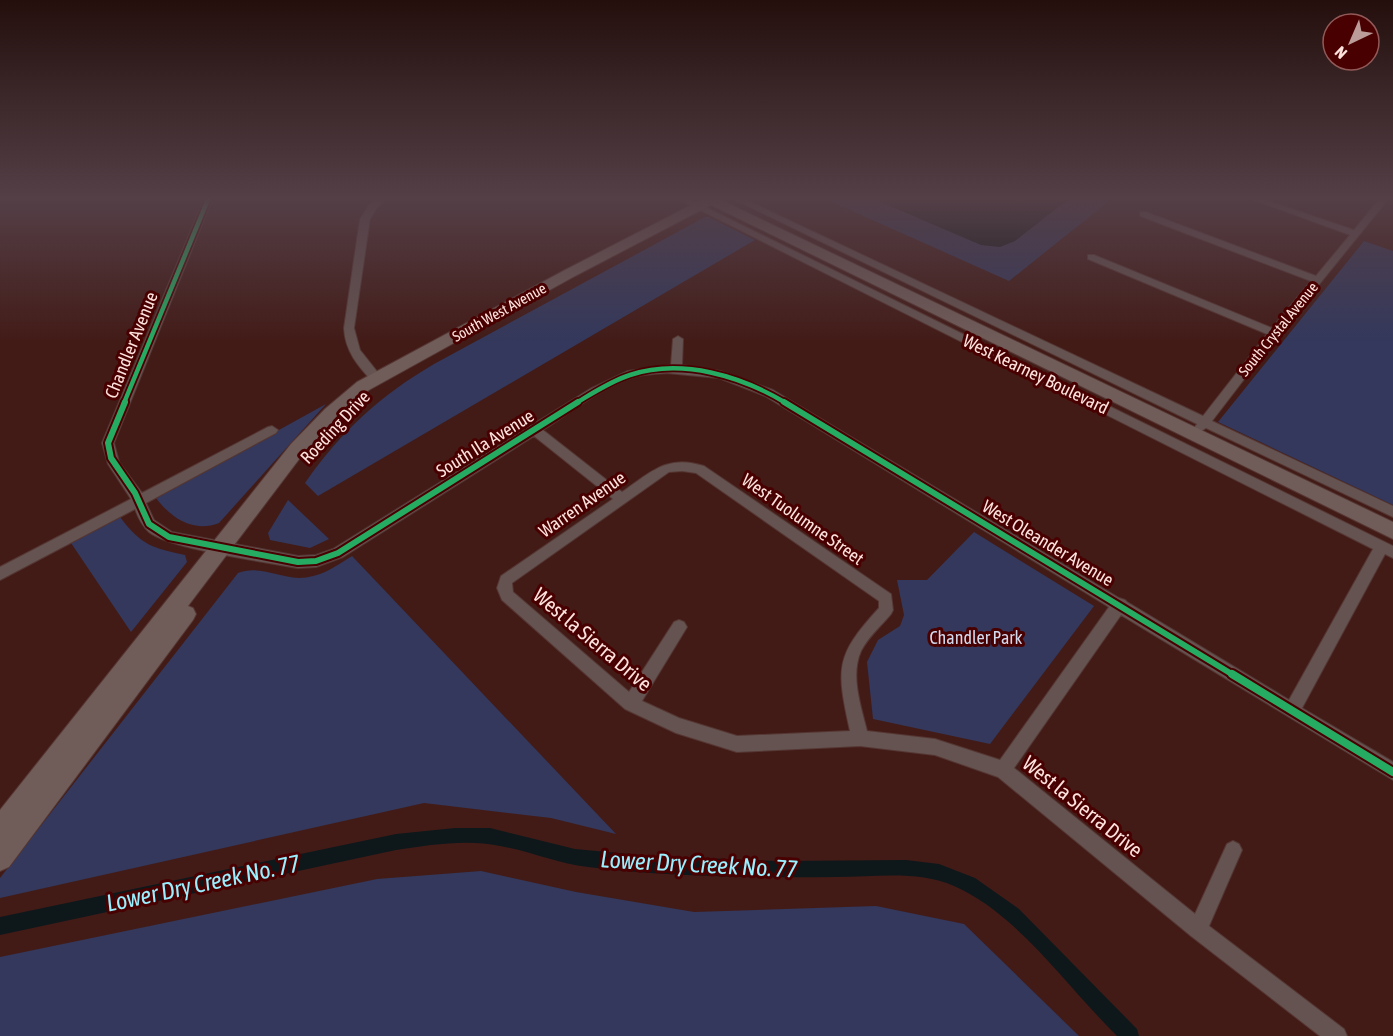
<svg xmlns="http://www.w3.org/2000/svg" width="1393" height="1036" font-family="'Asap Condensed',sans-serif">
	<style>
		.green { fill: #33385c }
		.water { fill: #0e181b }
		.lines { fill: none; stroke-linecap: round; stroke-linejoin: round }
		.canal { fill: #0e181b; fill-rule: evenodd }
		.street-casing { stroke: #553632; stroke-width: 2 }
		.secondary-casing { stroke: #553632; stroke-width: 2 }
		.street { fill: #645351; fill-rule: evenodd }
		.secondary { fill: #705c59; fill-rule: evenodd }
		.cycleway-far2-casing { stroke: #480000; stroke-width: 8 }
		.cycleway-far1-casing { stroke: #480000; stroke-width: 10 }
		.cycleway-casing { stroke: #480000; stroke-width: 12 }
		.cycleway-far2 { stroke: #26ab63; stroke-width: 4.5 }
		.cycleway-far1 { stroke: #26ab63; stroke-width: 6 }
		.cycleway { stroke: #26ab63; stroke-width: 8 }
		.labels { text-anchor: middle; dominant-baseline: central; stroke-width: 6; stroke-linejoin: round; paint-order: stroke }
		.far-street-label { font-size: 15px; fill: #fee2dd; stroke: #480000 }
		.street-label { font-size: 18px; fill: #fee2dd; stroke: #480000 }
		.park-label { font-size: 18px; fill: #d3daee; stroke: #480000 }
		.near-street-label { font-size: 21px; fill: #fee2dd; stroke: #480000 }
		.near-water-label { font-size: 24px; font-style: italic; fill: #9aefff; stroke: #480000 }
	</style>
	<rect width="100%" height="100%" fill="#421b17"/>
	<!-- green -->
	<g class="green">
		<polygon points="821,197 1114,197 1009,281"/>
		<path d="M 705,217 L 709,217 L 755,240 L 318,496 L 305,483 C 340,432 381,395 434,364 Z"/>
		<polygon points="1364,241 1393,251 1393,505 1218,422"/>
		<path d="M 326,404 L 219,523 C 193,533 171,518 156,498 Z"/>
		<polygon points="288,500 329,539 310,548 270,540 268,533"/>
		<path d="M 120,517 C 141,545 152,548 185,555 L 187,562 L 131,632 L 71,543 Z"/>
		<polygon points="974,532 1094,606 990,744 873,719 867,662 878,640 900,626 904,615 897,580 927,580"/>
		<path d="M 352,556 L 616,834 L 551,818 L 424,803 L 0,898 L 0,878 L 238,573 C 258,565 277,577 299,578 C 319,578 335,567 352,556 Z"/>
		<polygon points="481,871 576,892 694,912 876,906 964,924 1079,1036 0,1036 0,957 377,879"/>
	</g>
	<!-- water -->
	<polygon class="water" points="869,197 1071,197 1015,241 1000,247 981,245"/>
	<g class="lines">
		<!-- canal -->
		<path class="canal" d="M 455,828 L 490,828 L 575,849 L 651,856 L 777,861 L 906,860 L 939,864 L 975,878 L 1019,909 L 1137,1029 L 1139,1036 L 1117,1036 C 1069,989 1017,913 954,886 C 918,870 876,877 837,877 C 754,878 671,877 588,867 C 558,864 530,851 500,846 C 466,839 430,845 396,850 L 0,935 L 0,917 L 396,834 Z"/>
		<defs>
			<g id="street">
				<path d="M 205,197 L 213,197 L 114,443 L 119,462 L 142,493 L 268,427 L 272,426 L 278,430 L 276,433 L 146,503 L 154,520 L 172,532 L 298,556 L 316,555 L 333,549 L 590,389 L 628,371 L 671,365 L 673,339 L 678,336 L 683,339 L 682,365 L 720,371 L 773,390 L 1119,598 L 1125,600 L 1127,602 L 1289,700 L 1373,549 L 674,197 L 685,197 L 1393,546 L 1393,558 L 1385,554 L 1302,708 L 1393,762 L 1393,780 L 1121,615 L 1014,768 L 1195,914 L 1227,844 L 1233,841 L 1239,844 L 1242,850 L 1209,926 L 1344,1029 L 1347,1036 L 1320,1036 L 1191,936 L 998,777 L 935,755 L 860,746 L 737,752 L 676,733 L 625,709 L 502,600 L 497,588 L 501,576 L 613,499 L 534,436 L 343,557 L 316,567 L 298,568 C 267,562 169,549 149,532 C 142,526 138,517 135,509 L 0,580 L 0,567 L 131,499 L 108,464 L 102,443 ZM 667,373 L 719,378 L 765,396 L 1109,607 L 1000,760 L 935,739 L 867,731 C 861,706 850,676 861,651 C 868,637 881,626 891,614 L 893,610 L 891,594 L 704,466 C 667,454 651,472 622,492 L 543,430 C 570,413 603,386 634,377 C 645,374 656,374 667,373 ZM 682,471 L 696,473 L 879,601 L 879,608 C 835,656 836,668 850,731 L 737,736 L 679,718 L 642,701 L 684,632 L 687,627 L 684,622 L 679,620 L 674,622 L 629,692 L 513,592 L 512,583 L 669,472 Z"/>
				<path d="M 379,197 L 388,197 L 376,209 L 370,219 L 354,328 L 360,350 L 383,379 L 377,383 L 373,382 C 358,366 345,351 344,328 L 360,219 L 369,205 Z"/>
				<polygon points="729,197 740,197 1203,416 1267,334 1088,259 1088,255 1094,255 1272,328 1311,281 1140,216 1140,212 1146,212 1316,276 1350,235 1245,197 1257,197 1354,230 1381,197 1390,197 1278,335 1212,421 1393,506 1393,517 1206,428 1200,432 1196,431 1194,428 1197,424"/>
			</g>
			<polygon id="secondary" points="699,197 723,197 721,200 1393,522 1393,539 711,205 575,276 369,390 337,417 303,454 188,606 193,608 196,614 193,620 9,867 0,871 0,810 291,444 325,409 357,382 565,270 701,200"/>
		</defs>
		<!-- street casing -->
		<use href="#street" class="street-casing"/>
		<!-- secondary casing -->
		<use href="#secondary" class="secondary-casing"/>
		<!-- street -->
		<use href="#street" class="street"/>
		<!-- secondary -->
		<use href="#secondary" class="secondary"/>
		<defs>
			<g id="cycleway-far2">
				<polyline points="124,403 209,197"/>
				<path d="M 576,403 C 593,393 611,381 630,375 C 682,358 741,376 786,403"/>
			</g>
			<g id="cycleway-far1">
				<polyline points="125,402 108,443 111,458 135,493 149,524 169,537 298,562 316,561 338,553 578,402"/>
				<polyline points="784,402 1235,676"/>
			</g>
			<polyline id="cycleway" points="1232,674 1393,772"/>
		</defs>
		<!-- cycleway-far2 casing -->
		<use href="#cycleway-far2" class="cycleway-far2-casing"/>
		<!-- cycleway-far1 casing -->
		<use href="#cycleway-far1" class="cycleway-far1-casing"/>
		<!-- cycleway casing -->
		<use href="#cycleway" class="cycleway-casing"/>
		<!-- cycleway-far2 -->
		<use href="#cycleway-far2" class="cycleway-far2"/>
		<!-- cycleway-far1 -->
		<use href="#cycleway-far1" class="cycleway-far1"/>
		<!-- cycleway -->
		<use href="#cycleway" class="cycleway"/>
	</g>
	<!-- sky -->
	<linearGradient id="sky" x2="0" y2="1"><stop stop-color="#240f0d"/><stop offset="0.58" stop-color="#543f47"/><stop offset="1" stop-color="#543f47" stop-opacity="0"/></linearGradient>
	<rect width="1393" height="342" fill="url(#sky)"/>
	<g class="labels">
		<!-- far-street labels -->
		<g class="far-street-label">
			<text transform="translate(499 312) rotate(-29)">South West Avenue</text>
			<text transform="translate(1278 329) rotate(-51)">South Crystal Avenue</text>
		</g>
		<!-- street labels -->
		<g class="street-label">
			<text transform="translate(131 345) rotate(-68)">Chandler Avenue</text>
			<text transform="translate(1036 374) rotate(26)">West Kearney Boulevard</text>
			<text transform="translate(335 427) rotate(-47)">Roeding Drive</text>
			<text transform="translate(485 443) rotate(-32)">South Ila Avenue</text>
			<text transform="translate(582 504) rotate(-35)">Warren Avenue</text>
			<text transform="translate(803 519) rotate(35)">West Tuolumne Street</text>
			<text transform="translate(1048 543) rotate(31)">West Oleander Avenue</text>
		</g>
		<!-- park labels -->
		<g class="park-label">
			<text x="976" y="637">Chandler Park</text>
		</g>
		<!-- near-street labels -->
		<g class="near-street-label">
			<text transform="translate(593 639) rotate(40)">West la Sierra Drive</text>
			<text transform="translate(1083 806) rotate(39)">West la Sierra Drive</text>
		</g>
		<!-- near-water labels -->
		<g class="near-water-label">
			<text transform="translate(699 864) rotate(3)">Lower Dry Creek No. 77</text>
			<text transform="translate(203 883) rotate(-12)">Lower Dry Creek No. 77</text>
		</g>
	</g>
	<!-- north arrow -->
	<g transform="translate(1351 42) rotate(224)"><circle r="28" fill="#480000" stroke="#915a58" stroke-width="1.5"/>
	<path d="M0-4.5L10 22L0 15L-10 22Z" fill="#bc9c98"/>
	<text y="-9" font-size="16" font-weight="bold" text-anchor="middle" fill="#fee2dd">N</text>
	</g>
</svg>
